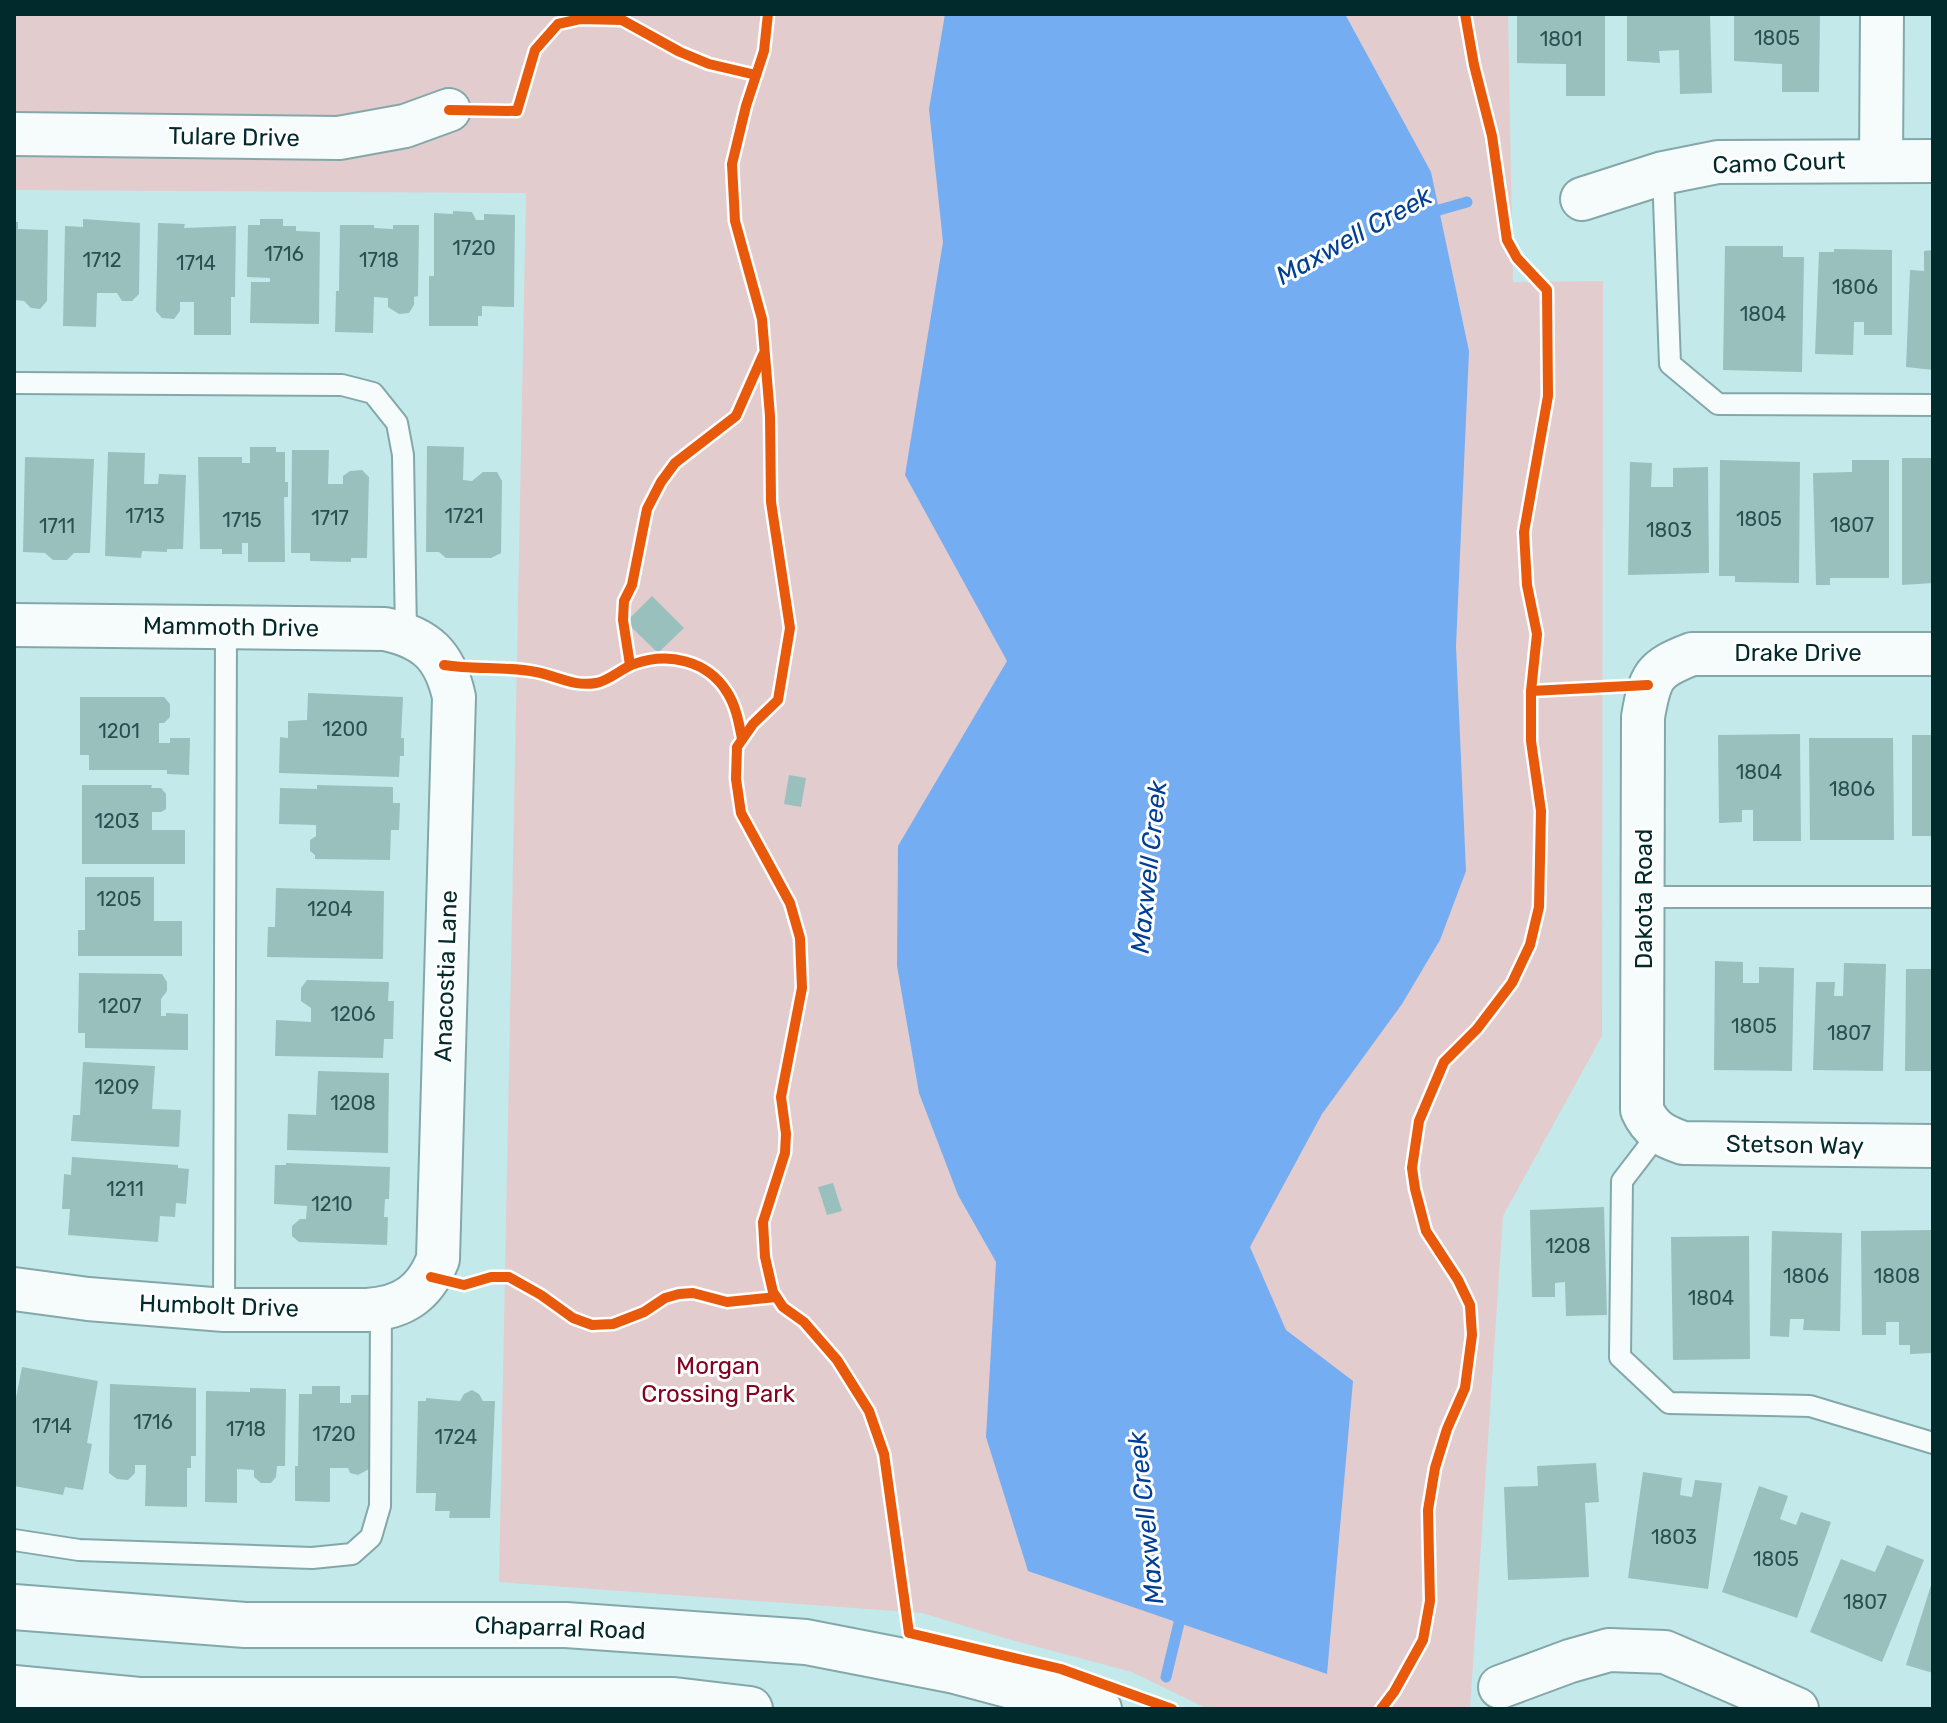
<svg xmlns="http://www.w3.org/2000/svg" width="1947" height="1723" font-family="Rubik,sans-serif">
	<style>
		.green { fill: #e3cccd }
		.water { fill: #75adf3 }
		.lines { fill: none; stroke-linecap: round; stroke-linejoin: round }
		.stream { stroke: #75adf3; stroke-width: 11 }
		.building { fill: #99c0bc }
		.lane-casing { stroke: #84a8a9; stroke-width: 24 }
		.street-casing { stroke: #84a8a9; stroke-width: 46 }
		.secondary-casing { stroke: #84a8a9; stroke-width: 48 }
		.lane { stroke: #f6fcfc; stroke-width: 20 }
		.street { stroke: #f6fcfc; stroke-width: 42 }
		.secondary { stroke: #f6fcfc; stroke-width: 44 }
		.cycleway-casing { stroke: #fff; stroke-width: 15 }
		.cycleway { stroke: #e8590c; stroke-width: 10 }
		.labels { text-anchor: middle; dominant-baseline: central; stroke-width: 6; stroke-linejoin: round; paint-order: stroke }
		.number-label { font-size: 20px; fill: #275050 }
		.street-label { font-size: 24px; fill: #012a2c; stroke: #fff }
		.park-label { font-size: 24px; fill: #840321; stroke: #fff }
		.water-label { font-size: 26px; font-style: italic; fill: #003f96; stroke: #fff }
	</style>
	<rect width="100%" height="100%" fill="#c4e9eb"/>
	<!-- green -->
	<polygon class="green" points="14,14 1508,14 1513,282 1603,281 1602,1036 1503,1216 1470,1709 1208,1709 1132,1672 1004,1638 922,1613 499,1582 526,193 14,190"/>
	<!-- water -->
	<polygon class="water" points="945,14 1345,14 1431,172 1469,351 1456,646 1466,871 1440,940 1402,1004 1322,1114 1250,1247 1286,1330 1353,1381 1327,1674 1028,1571 986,1437 996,1262 958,1195 919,1093 897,966 898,846 1007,661 905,475 943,242 929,109"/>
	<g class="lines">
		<!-- stream -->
		<g class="stream">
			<polyline points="1427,217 1439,210 1467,202"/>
			<polyline points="1166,1677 1179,1623 1178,1611"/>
		</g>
	</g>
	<!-- building -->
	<g class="building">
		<polygon points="1517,14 1605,14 1605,96 1566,96 1566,64 1517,63"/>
		<polygon points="1627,14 1710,14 1712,93 1680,94 1679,50 1659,51 1660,63 1627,61"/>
		<polygon points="1734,14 1820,14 1819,92 1782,92 1782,64 1734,61"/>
		<polygon points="453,211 472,212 476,220 484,220 484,214 515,215 514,307 482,306 482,316 478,316 478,326 429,326 429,276 434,276 434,213 453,214"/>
		<polygon points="83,219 140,223 139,294 132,301 122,301 117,293 97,293 96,327 63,326 65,226 83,227"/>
		<polygon points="260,219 283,219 283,226 296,226 296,231 320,232 319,324 250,323 251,282 270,282 270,278 247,277 248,225 260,225"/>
		<polygon points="14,222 18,222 18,229 48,230 47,301 40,309 31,308 24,301 14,300"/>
		<polygon points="158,223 185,224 184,228 236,226 235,297 231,297 231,335 194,335 194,302 180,302 180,311 174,319 162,318 156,311"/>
		<polygon points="340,225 374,225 374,228 393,229 393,225 419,225 418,296 414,297 414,305 409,313 399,314 388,307 388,298 374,297 373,333 335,332 336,291 339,291"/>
		<polygon points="1725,246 1783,246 1783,257 1804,257 1802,372 1723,370"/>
		<polygon points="1834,249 1892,250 1892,335 1864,335 1864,322 1854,322 1853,355 1815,354 1819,252 1834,252"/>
		<polygon points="1933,250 1933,370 1906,367 1910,270 1924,271 1924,251"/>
		<polygon points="427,446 464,447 463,480 472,481 483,472 497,472 502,481 501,553 491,558 446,558 439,552 426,552"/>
		<polygon points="250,447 276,447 276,452 285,452 285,482 288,482 288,497 284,497 285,562 248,562 248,543 242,543 242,554 222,554 222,549 200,549 198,457 242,457 242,463 250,463"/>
		<polygon points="292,450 329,450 328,484 343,484 343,476 350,471 362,470 369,477 367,558 351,558 351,562 310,561 310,553 291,553"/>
		<polygon points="108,452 145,453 144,484 158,484 159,474 186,475 183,549 167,549 167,552 142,551 141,558 105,556"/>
		<polygon points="25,457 94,459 90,553 74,553 67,560 53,560 45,553 23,552"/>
		<polygon points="1902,458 1933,458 1933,583 1902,585"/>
		<polygon points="1720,460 1800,462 1799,583 1735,582 1735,576 1719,576"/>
		<polygon points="1852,460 1889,460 1889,578 1830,578 1830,585 1816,585 1813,473 1852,472"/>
		<polygon points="1630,462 1652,463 1651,487 1673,487 1673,468 1708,467 1709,573 1628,575"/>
		<polygon points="652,596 684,628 658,653 626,622"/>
		<polygon points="308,693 403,697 401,738 404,738 404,756 400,756 399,777 279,773 280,737 288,738 288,721 307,720"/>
		<polygon points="80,697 164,697 170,704 170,717 164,723 159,723 159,743 170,743 170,738 190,738 189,775 167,774 167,770 89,770 89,755 80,755"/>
		<polygon points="1800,734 1801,841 1753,841 1753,810 1742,810 1742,822 1719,823 1718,735"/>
		<rect x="1912" y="735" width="21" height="101"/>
		<polygon points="1809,738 1893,738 1894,840 1810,840"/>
		<polygon points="789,775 806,778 801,807 784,804"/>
		<polygon points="82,785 152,785 151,788 161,788 166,794 166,809 161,812 152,812 152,830 185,830 185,864 82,864"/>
		<polygon points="317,785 393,787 393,803 400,803 399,830 391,830 390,860 315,859 315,855 310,851 310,840 316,836 316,825 279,824 280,788 317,789"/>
		<polygon points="85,877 154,877 154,921 182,921 182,956 78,956 78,930 85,930"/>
		<polygon points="276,888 384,891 383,959 267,957 268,927 275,927"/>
		<polygon points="1715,961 1743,962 1743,983 1759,983 1759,967 1794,968 1792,1071 1714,1070"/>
		<polygon points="1844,963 1886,964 1883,1071 1813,1070 1816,982 1835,982 1834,996 1843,996"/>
		<polygon points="1906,969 1933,969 1933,1071 1905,1071"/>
		<polygon points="79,973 162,974 167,982 167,991 161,999 161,1016 166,1016 166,1013 188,1014 188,1050 85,1048 85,1033 78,1033"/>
		<polygon points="307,980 389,982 388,1001 394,1001 393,1039 384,1039 383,1058 275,1056 276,1020 311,1022 311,1008 301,1001 301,988"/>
		<polygon points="83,1062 155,1066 152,1109 181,1110 179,1147 71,1141 73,1115 80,1115"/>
		<polygon points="318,1071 389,1073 388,1153 287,1150 288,1114 316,1115"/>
		<polygon points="72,1157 178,1165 178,1168 189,1169 186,1204 176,1203 175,1217 160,1216 158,1242 68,1235 70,1209 62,1209 64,1174 71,1175"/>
		<polygon points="286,1163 390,1167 389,1199 385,1199 384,1217 388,1217 387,1245 299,1242 292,1236 292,1226 300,1219 306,1219 307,1206 274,1204 275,1165 286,1165"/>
		<polygon points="833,1183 842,1211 827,1215 818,1187"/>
		<polygon points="1604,1207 1607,1315 1566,1316 1565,1282 1555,1283 1555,1297 1532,1297 1530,1210"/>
		<polygon points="1932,1230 1933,1353 1910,1354 1910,1345 1899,1345 1899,1322 1886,1322 1886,1335 1862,1335 1861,1231"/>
		<polygon points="1772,1231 1842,1233 1840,1331 1803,1330 1804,1319 1790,1319 1789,1337 1770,1336"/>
		<polygon points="1749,1236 1750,1359 1673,1360 1671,1237"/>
		<polygon points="22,1367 98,1381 87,1443 92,1444 83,1490 65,1487 63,1495 14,1486 14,1408"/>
		<polygon points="110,1384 196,1388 196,1456 191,1456 191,1468 187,1468 187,1507 145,1506 146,1465 135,1465 135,1473 128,1480 117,1479 109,1473"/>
		<polygon points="312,1386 340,1386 340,1403 351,1403 351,1395 371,1395 371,1468 358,1475 350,1473 348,1468 330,1468 330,1502 295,1501 295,1466 298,1466 299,1394 312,1394"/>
		<polygon points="250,1388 286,1389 285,1466 277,1466 276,1477 271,1483 261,1483 254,1477 254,1470 237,1469 237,1503 205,1502 206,1391 250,1392"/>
		<polygon points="472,1390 479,1394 483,1401 495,1401 490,1518 449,1518 450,1511 435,1511 436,1493 416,1493 418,1401 426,1401 426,1398 460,1401 464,1394"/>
		<polygon points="1596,1463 1599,1502 1585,1503 1589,1577 1508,1580 1504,1487 1538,1486 1537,1466"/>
		<polygon points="1643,1472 1682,1478 1680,1495 1692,1497 1695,1480 1722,1483 1708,1589 1628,1578"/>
		<polygon points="1759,1486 1788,1496 1780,1519 1796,1525 1801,1512 1831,1522 1797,1618 1722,1592"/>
		<polygon points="1887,1545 1924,1560 1882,1662 1810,1632 1841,1559 1875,1572"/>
		<polygon points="1932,1582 1933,1582 1933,1673 1906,1665"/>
	</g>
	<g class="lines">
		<defs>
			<g id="lane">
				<polyline points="1663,173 1670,364 1718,404 1933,405"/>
				<polyline points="14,383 342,385 373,393 397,423 403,455 406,634"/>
				<polyline points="1644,897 1933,897"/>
				<polyline points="1658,1134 1622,1181 1620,1357 1669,1403 1810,1406 1933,1443"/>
				<polyline points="224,1310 226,628"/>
				<polyline points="14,1540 79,1550 312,1558 352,1554 371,1537 380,1506 381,1309"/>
			</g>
			<g id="street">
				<polyline points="14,134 339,138 405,126 449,110"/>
				<polyline points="1881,160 1882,14"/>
				<polyline points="1582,199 1663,173 1718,162 1933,161"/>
				<path d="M 14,625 L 385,629 C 427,638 445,656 454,697 L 438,1259 C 425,1293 403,1308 367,1310 L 224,1310 L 88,1299 L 14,1289"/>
				<path d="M 1933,654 L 1692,654 C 1653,669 1650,676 1643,717 L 1642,1110 C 1651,1130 1663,1136 1683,1143 L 1933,1146"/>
				<polyline points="1500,1687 1570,1661 1609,1650 1665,1652 1797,1709"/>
			</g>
			<g id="secondary">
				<polyline points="14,1607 245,1625 566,1625 806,1642 955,1671 1099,1709"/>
				<polyline points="14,1688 139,1700 674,1700 750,1709"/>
			</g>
		</defs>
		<!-- lane casing -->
		<use href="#lane" class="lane-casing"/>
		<!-- street casing -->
		<use href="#street" class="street-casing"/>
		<!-- secondary casing -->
		<use href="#secondary" class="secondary-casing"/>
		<!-- lane -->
		<use href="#lane" class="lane"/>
		<!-- street -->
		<use href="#street" class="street"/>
		<!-- secondary -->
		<use href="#secondary" class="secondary"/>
		<defs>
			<g id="cycleway">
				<polyline points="768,14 764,51 746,106 732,164 735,221 762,319 770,416 771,502 790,628 778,700 753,724 737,747 736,779 741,813 790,903 800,938 802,988 781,1097 786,1134 785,1153 763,1222 765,1257 773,1292 783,1307 804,1322 837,1360 869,1411 884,1454 909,1633 1061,1669 1172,1709"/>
				<polyline points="449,110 517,111 535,50 558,24 580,19 622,20 680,52 709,64 756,75"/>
				<path d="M 444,665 C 474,670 506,666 536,672 C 557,676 574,687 596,683 C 609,681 622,668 634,664 C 668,652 707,660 727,692 C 736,706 739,723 742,739"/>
				<polyline points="630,665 623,620 624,601 632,585 647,509 661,482 675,463 736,416 763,355"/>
				<polyline points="1531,691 1648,685"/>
				<polyline points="431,1277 464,1285 491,1277 509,1277 541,1295 573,1318 592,1325 613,1324 644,1312 665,1298 679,1294 693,1293 727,1302 776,1297"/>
				<polyline points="1381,1709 1394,1692 1423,1640 1430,1601 1428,1510 1435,1468 1447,1429 1465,1388 1472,1335 1470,1305 1458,1280 1426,1231 1415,1189 1412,1168 1419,1121 1444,1062 1477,1029 1512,983 1530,945 1539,907 1541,811 1531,741 1531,691 1537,634 1527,585 1524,532 1548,396 1547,290 1517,258 1507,240 1492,136 1474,65 1465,14"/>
			</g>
		</defs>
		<!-- cycleway casing -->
		<use href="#cycleway" class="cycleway-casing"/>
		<!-- cycleway -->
		<use href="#cycleway" class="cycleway"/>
	</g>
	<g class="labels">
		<!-- number labels -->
		<g class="number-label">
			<text x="1777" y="38">1805</text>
			<text x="1561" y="39">1801</text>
			<text x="474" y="248">1720</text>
			<text x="284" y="254">1716</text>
			<text x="102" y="260">1712</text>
			<text x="379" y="260">1718</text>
			<text x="196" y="263">1714</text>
			<text x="1855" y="287">1806</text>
			<text x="1763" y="314">1804</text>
			<text x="145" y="516">1713</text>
			<text x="464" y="516">1721</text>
			<text x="330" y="518">1717</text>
			<text x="1759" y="519">1805</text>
			<text x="242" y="520">1715</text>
			<text x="1852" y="525">1807</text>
			<text x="57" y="526">1711</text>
			<text x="1669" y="530">1803</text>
			<text x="345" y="729">1200</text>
			<text x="119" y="731">1201</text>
			<text x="1759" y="772">1804</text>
			<text x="1852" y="789">1806</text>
			<text x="117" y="821">1203</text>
			<text x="119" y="899">1205</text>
			<text x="330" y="909">1204</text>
			<text x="120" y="1006">1207</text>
			<text x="353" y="1014">1206</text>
			<text x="1754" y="1026">1805</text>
			<text x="1849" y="1033">1807</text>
			<text x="117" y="1087">1209</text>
			<text x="353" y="1103">1208</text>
			<text x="125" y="1189">1211</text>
			<text x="332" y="1204">1210</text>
			<text x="1568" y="1246">1208</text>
			<text x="1806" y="1276">1806</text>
			<text x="1897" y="1276">1808</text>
			<text x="1711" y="1298">1804</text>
			<text x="153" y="1422">1716</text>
			<text x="52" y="1426">1714</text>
			<text x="246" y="1429">1718</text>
			<text x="334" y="1434">1720</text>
			<text x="456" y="1437">1724</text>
			<text x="1674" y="1537">1803</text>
			<text x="1776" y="1559">1805</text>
			<text x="1865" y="1602">1807</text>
		</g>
		<!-- street labels -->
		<g class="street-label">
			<text transform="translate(234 137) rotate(1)">Tulare Drive</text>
			<text transform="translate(1779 163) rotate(-2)">Camo Court</text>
			<text transform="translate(231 627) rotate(1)">Mammoth Drive</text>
			<text x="1798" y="653">Drake Drive</text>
			<text transform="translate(1644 899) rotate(-90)">Dakota Road</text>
			<text transform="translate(446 976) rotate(-88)">Anacostia Lane</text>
			<text transform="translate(1795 1145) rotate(1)">Stetson Way</text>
			<text transform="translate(219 1306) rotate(2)">Humbolt Drive</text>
			<text transform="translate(560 1628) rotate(2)">Chaparral Road</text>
		</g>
		<!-- park labels -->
		<g class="park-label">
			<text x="718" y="1366">Morgan<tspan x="718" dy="28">Crossing Park</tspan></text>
		</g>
		<!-- water labels -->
		<g class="water-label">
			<text transform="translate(1354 236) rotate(-29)">Maxwell Creek</text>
			<text transform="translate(1149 867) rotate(-84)">Maxwell Creek</text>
			<text transform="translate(1146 1518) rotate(-96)">Maxwell Creek</text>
		</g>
	</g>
	<!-- border -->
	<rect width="1947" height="1723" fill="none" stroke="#012a2c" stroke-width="32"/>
</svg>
